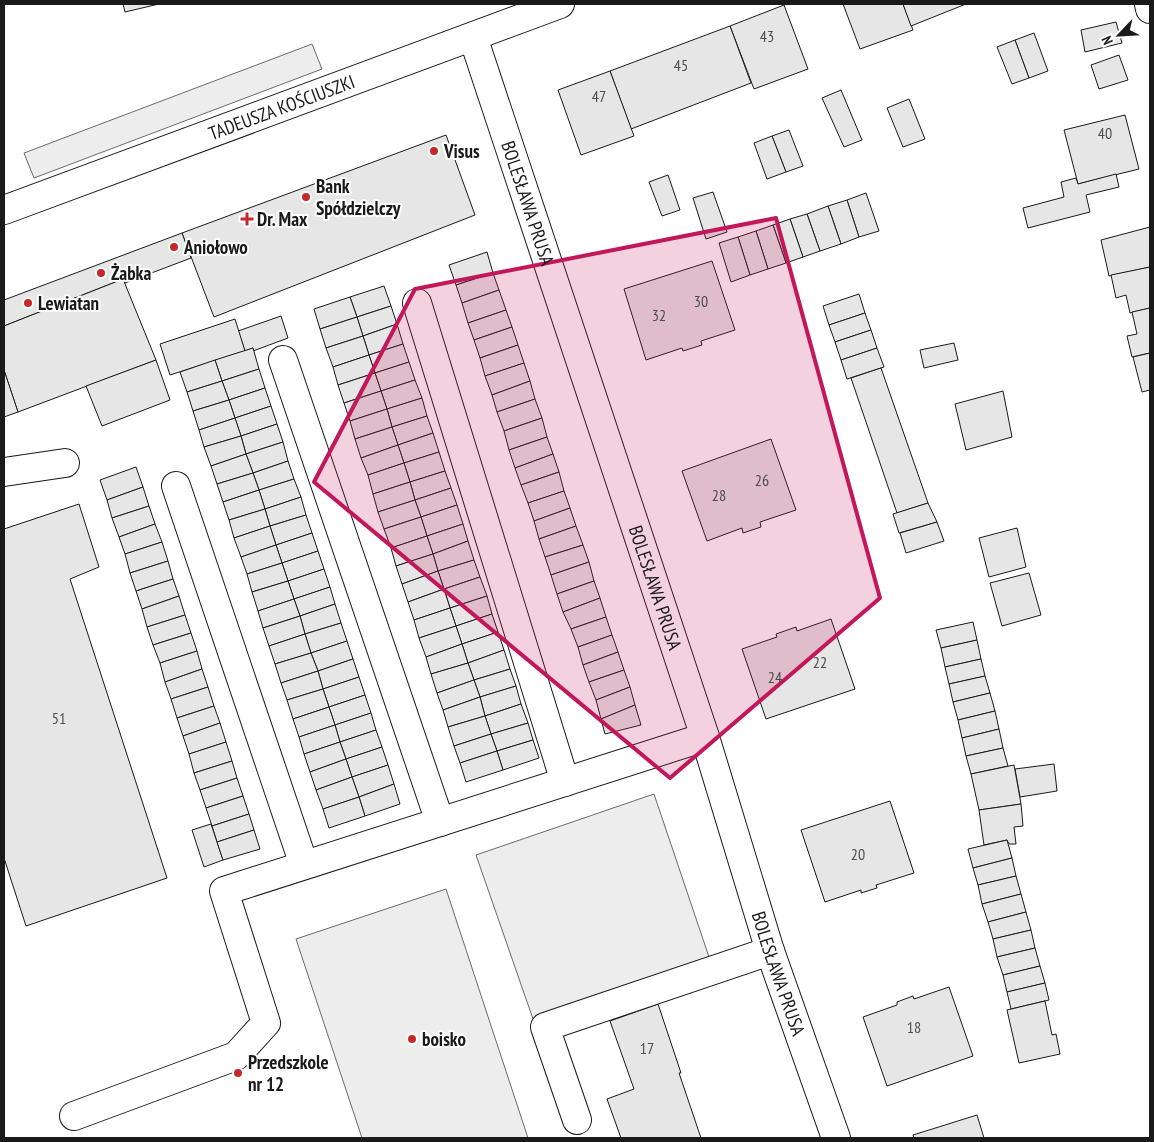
<svg xmlns="http://www.w3.org/2000/svg" width="1154" height="1142" font-family="'PT Sans Narrow',sans-serif">
	<style>
		.built { fill: #ededed; stroke: #6a6a6a }
		.building { fill: #e6e6e6; stroke: #1a1a1a }
		.lines { fill: none; stroke-linecap: round; stroke-linejoin: round }
		.minor-casing { stroke: #1a1a1a; stroke-width: 30 }
		.minor { stroke: #fff; stroke-width: 28 }
		.marked { fill: #c2185b; fill-opacity: 0.2; stroke: #c2185b; stroke-width: 4; stroke-linejoin: round }
		.poi-dot { fill: #c62828; stroke: #fff; stroke-width: 2 }
		.labels { text-anchor: middle; dominant-baseline: central; stroke-width: 4; stroke-linejoin: round; paint-order: stroke }
		.number-label { font-size: 16px; fill: #4d4d4d }
		.street-label { font-size: 19px; fill: #1a1a1a; stroke: #fff }
		.poi-label { font-size: 19px; font-weight: bold; fill: #1a1a1a; stroke: #fff; text-anchor: start }
	</style>
	<rect width="100%" height="100%" fill="#fff"/>
	<!-- built -->
	<g class="built">
		<polygon points="312,44 322,69 34,178 24,153"/>
		<polygon points="654,794 709,957 533,1019 476,855"/>
		<polygon points="446,889 528,1138 362,1138 296,939"/>
	</g>
	<!-- building -->
	<g class="building">
		<polygon points="123,4 159,4 125,12"/>
		<polygon points="843,4 903,4 913,30 860,49"/>
		<polygon points="903,4 966,4 911,26"/>
		<polygon points="784,5 808,69 754,89 730,26"/>
		<polygon points="1116,22 1122,43 1085,52 1081,30"/>
		<polygon points="730,26 751,83 631,129 610,71"/>
		<polygon points="1034,33 1048,71 1029,78 1015,40"/>
		<polygon points="1015,40 1029,78 1012,84 997,47"/>
		<polygon points="1119,55 1128,80 1099,89 1091,65"/>
		<polygon points="610,71 634,136 581,155 558,90"/>
		<polygon points="841,90 862,140 844,147 822,98"/>
		<polygon points="909,99 925,139 903,147 887,108"/>
		<polygon points="1125,115 1139,169 1078,184 1064,130"/>
		<polygon points="789,130 803,166 786,172 772,136"/>
		<polygon points="446,135 475,215 214,317 182,233"/>
		<polygon points="772,136 786,172 767,179 754,143"/>
		<polygon points="1116,174 1119,187 1086,195 1090,212 1028,228 1023,208 1064,197 1061,182 1076,178 1078,184"/>
		<polygon points="668,175 680,210 662,216 649,182"/>
		<polygon points="713,192 727,232 706,239 693,198"/>
		<polygon points="866,193 879,231 859,237 847,200"/>
		<polygon points="847,200 859,237 841,244 828,206"/>
		<polygon points="828,206 841,244 820,251 807,214"/>
		<polygon points="807,214 820,251 803,257 790,219"/>
		<polygon points="790,219 803,257 786,263 773,225"/>
		<polygon points="773,225 786,263 768,269 756,231"/>
		<polygon points="1150,227 1150,267 1109,276 1101,240"/>
		<polygon points="756,231 768,269 750,275 738,237"/>
		<polygon points="182,233 191,258 125,283 123,279 4,326 4,300"/>
		<polygon points="738,237 750,275 731,282 719,243"/>
		<polygon points="487,252 493,273 456,285 449,265"/>
		<polygon points="712,261 735,330 701,341 702,345 683,351 682,348 646,360 624,289"/>
		<polygon points="1150,267 1150,308 1130,313 1126,295 1116,298 1111,275"/>
		<polygon points="493,273 499,290 462,303 456,285"/>
		<polygon points="123,279 156,360 18,412 4,370 4,326"/>
		<polygon points="384,286 391,306 357,317 350,297"/>
		<polygon points="499,290 506,310 468,323 462,303"/>
		<polygon points="859,294 865,313 829,325 823,306"/>
		<polygon points="350,297 357,317 320,329 314,309"/>
		<polygon points="391,306 397,324 363,336 357,317"/>
		<polygon points="1150,308 1150,353 1132,357 1127,336 1137,334 1132,312"/>
		<polygon points="506,310 512,327 474,340 468,323"/>
		<polygon points="865,313 871,330 835,342 829,325"/>
		<polygon points="281,316 288,338 253,351 253,348 245,351 238,331"/>
		<polygon points="357,317 363,336 326,348 320,329"/>
		<polygon points="235,319 245,351 170,375 160,344"/>
		<polygon points="397,324 403,344 369,355 363,336"/>
		<polygon points="512,327 518,345 480,358 474,340"/>
		<polygon points="871,330 877,348 841,360 835,342"/>
		<polygon points="363,336 369,355 333,367 326,348"/>
		<polygon points="954,343 958,360 924,368 920,350"/>
		<polygon points="403,344 409,362 375,373 369,355"/>
		<polygon points="518,345 524,363 485,376 480,358"/>
		<polygon points="253,348 259,369 222,381 215,360"/>
		<polygon points="877,348 884,367 847,379 841,360"/>
		<polygon points="1150,353 1150,390 1142,392 1133,357"/>
		<polygon points="369,355 375,373 338,385 333,367"/>
		<polygon points="156,360 170,400 102,426 86,386"/>
		<polygon points="215,360 222,381 187,392 180,372"/>
		<polygon points="409,362 415,380 381,391 375,373"/>
		<polygon points="524,363 530,381 492,395 485,376"/>
		<polygon points="881,368 928,503 897,513 851,378"/>
		<polygon points="259,369 265,388 229,400 222,381"/>
		<polygon points="4,370 18,412 4,417"/>
		<polygon points="375,373 381,391 344,403 338,385"/>
		<polygon points="415,380 422,398 387,409 381,391"/>
		<polygon points="222,381 229,400 193,411 187,392"/>
		<polygon points="530,381 535,399 497,412 492,395"/>
		<polygon points="265,388 271,406 235,418 229,400"/>
		<polygon points="381,391 387,409 350,421 344,403"/>
		<polygon points="1003,391 1012,437 966,450 955,404"/>
		<polygon points="422,398 427,416 392,427 387,409"/>
		<polygon points="535,399 542,418 504,431 497,412"/>
		<polygon points="229,400 235,418 199,430 193,411"/>
		<polygon points="271,406 277,424 241,436 235,418"/>
		<polygon points="387,409 392,427 355,439 350,421"/>
		<polygon points="427,416 433,433 398,445 392,427"/>
		<polygon points="235,418 241,436 204,447 199,430"/>
		<polygon points="542,418 547,437 509,450 504,431"/>
		<polygon points="277,424 283,442 246,454 241,436"/>
		<polygon points="392,427 398,445 361,458 355,439"/>
		<polygon points="433,433 439,452 404,463 398,445"/>
		<polygon points="241,436 246,454 211,466 204,447"/>
		<polygon points="547,437 553,454 515,468 509,450"/>
		<polygon points="771,439 796,510 760,522 761,527 743,533 742,528 707,541 682,471"/>
		<polygon points="283,442 288,461 253,473 246,454"/>
		<polygon points="398,445 404,463 368,475 361,458"/>
		<polygon points="439,452 445,471 410,482 404,463"/>
		<polygon points="246,454 253,473 217,484 211,466"/>
		<polygon points="553,454 559,472 521,485 515,468"/>
		<polygon points="288,461 294,479 259,490 253,473"/>
		<polygon points="404,463 410,482 373,494 368,475"/>
		<polygon points="136,467 143,487 107,500 100,480"/>
		<polygon points="445,471 451,488 415,500 410,482"/>
		<polygon points="559,472 564,491 528,503 521,485"/>
		<polygon points="253,473 259,490 223,502 217,484"/>
		<polygon points="294,479 301,497 265,509 259,490"/>
		<polygon points="410,482 415,500 378,512 373,494"/>
		<polygon points="143,487 149,506 112,518 107,500"/>
		<polygon points="451,488 457,505 421,517 415,500"/>
		<polygon points="259,490 265,509 229,520 223,502"/>
		<polygon points="564,491 570,508 534,521 528,503"/>
		<polygon points="301,497 306,515 270,526 265,509"/>
		<polygon points="415,500 421,517 384,529 378,512"/>
		<polygon points="928,503 937,522 899,533 893,514"/>
		<polygon points="79,504 99,567 70,579 167,878 26,926 4,858 4,529"/>
		<polygon points="457,505 463,524 427,536 421,517"/>
		<polygon points="149,506 155,524 119,537 112,518"/>
		<polygon points="570,508 576,526 539,539 534,521"/>
		<polygon points="265,509 270,526 234,538 229,520"/>
		<polygon points="306,515 312,533 276,545 270,526"/>
		<polygon points="421,517 427,536 391,548 384,529"/>
		<polygon points="937,522 944,541 906,553 900,533"/>
		<polygon points="155,524 162,542 125,554 119,537"/>
		<polygon points="463,524 468,541 433,554 427,536"/>
		<polygon points="270,526 276,545 241,557 234,538"/>
		<polygon points="576,526 583,545 545,557 539,539"/>
		<polygon points="1017,528 1026,567 989,577 979,538"/>
		<polygon points="312,533 318,551 282,563 276,545"/>
		<polygon points="427,536 433,554 396,566 391,548"/>
		<polygon points="468,541 474,560 438,571 433,554"/>
		<polygon points="162,542 168,561 130,573 125,554"/>
		<polygon points="276,545 282,563 247,574 241,557"/>
		<polygon points="583,545 589,562 551,575 545,557"/>
		<polygon points="318,551 324,569 288,581 282,563"/>
		<polygon points="433,554 438,571 402,584 396,566"/>
		<polygon points="474,560 480,577 444,589 438,571"/>
		<polygon points="168,561 173,579 136,591 130,573"/>
		<polygon points="589,562 594,581 557,594 551,575"/>
		<polygon points="282,563 288,581 252,592 247,574"/>
		<polygon points="324,569 330,587 294,599 288,581"/>
		<polygon points="438,571 444,589 408,602 402,584"/>
		<polygon points="1029,573 1041,615 1002,626 990,583"/>
		<polygon points="480,577 487,596 450,608 444,589"/>
		<polygon points="173,579 179,596 142,609 136,591"/>
		<polygon points="288,581 294,599 258,611 252,592"/>
		<polygon points="594,581 600,598 563,612 557,594"/>
		<polygon points="330,587 335,604 300,616 294,599"/>
		<polygon points="444,589 450,608 414,620 408,602"/>
		<polygon points="179,596 185,615 147,627 142,609"/>
		<polygon points="487,596 492,614 456,626 450,608"/>
		<polygon points="600,598 606,617 571,629 563,612"/>
		<polygon points="294,599 300,616 263,628 258,611"/>
		<polygon points="335,604 341,623 305,634 300,616"/>
		<polygon points="450,608 456,626 419,638 414,620"/>
		<polygon points="492,614 498,632 462,644 456,626"/>
		<polygon points="185,615 191,633 153,645 147,627"/>
		<polygon points="300,616 305,634 269,646 263,628"/>
		<polygon points="606,617 612,635 578,647 571,629"/>
		<polygon points="831,619 855,689 766,719 742,649 777,637 776,634 796,627 797,631"/>
		<polygon points="973,622 977,640 941,648 936,630"/>
		<polygon points="341,623 347,641 311,653 305,634"/>
		<polygon points="456,626 462,644 426,657 419,638"/>
		<polygon points="498,632 504,650 468,663 462,644"/>
		<polygon points="191,633 197,651 160,663 153,645"/>
		<polygon points="305,634 311,653 275,664 269,646"/>
		<polygon points="612,635 618,652 583,665 578,647"/>
		<polygon points="977,640 981,659 945,667 941,648"/>
		<polygon points="347,641 353,659 318,671 311,653"/>
		<polygon points="462,644 468,663 431,674 426,657"/>
		<polygon points="504,650 510,669 474,680 468,663"/>
		<polygon points="197,651 202,669 165,682 160,663"/>
		<polygon points="618,652 624,670 589,682 583,665"/>
		<polygon points="311,653 318,671 281,683 275,664"/>
		<polygon points="353,659 359,677 323,689 318,671"/>
		<polygon points="981,659 985,676 949,684 945,667"/>
		<polygon points="468,663 474,680 437,693 431,674"/>
		<polygon points="202,669 208,687 171,699 165,682"/>
		<polygon points="510,669 516,686 480,697 474,680"/>
		<polygon points="624,670 630,687 596,700 589,682"/>
		<polygon points="318,671 323,689 287,700 281,683"/>
		<polygon points="985,676 990,693 953,702 949,684"/>
		<polygon points="359,677 365,695 329,707 323,689"/>
		<polygon points="474,680 480,697 443,710 437,693"/>
		<polygon points="516,686 521,704 485,716 480,697"/>
		<polygon points="208,687 214,706 177,718 171,699"/>
		<polygon points="630,687 635,705 601,719 596,700"/>
		<polygon points="323,689 329,707 293,719 287,700"/>
		<polygon points="990,693 995,711 958,720 953,702"/>
		<polygon points="365,695 371,713 335,725 329,707"/>
		<polygon points="480,697 485,716 448,727 443,710"/>
		<polygon points="521,704 528,723 491,734 485,716"/>
		<polygon points="635,705 641,725 605,734 601,719"/>
		<polygon points="214,706 220,723 183,736 177,718"/>
		<polygon points="329,707 335,725 299,737 293,719"/>
		<polygon points="995,711 999,729 962,738 958,720"/>
		<polygon points="371,713 376,730 340,742 335,725"/>
		<polygon points="485,716 491,734 454,746 448,727"/>
		<polygon points="220,723 226,742 189,754 183,736"/>
		<polygon points="528,723 533,740 497,751 491,734"/>
		<polygon points="335,725 340,742 304,754 299,737"/>
		<polygon points="999,729 1003,748 966,756 962,738"/>
		<polygon points="376,730 382,747 346,759 340,742"/>
		<polygon points="491,734 497,751 460,763 454,746"/>
		<polygon points="533,740 539,758 503,770 497,751"/>
		<polygon points="226,742 232,761 194,773 189,754"/>
		<polygon points="340,742 346,759 310,772 304,754"/>
		<polygon points="382,747 388,765 352,777 346,759"/>
		<polygon points="1003,748 1008,766 971,774 966,756"/>
		<polygon points="497,751 503,770 466,782 460,763"/>
		<polygon points="346,759 352,777 316,790 310,772"/>
		<polygon points="232,761 237,778 200,790 194,773"/>
		<polygon points="1054,764 1057,791 1020,797 1015,769"/>
		<polygon points="388,765 394,784 359,797 352,777"/>
		<polygon points="1014,765 1021,804 979,810 971,774"/>
		<polygon points="352,777 359,797 323,809 316,790"/>
		<polygon points="237,778 243,796 206,808 200,790"/>
		<polygon points="394,784 400,804 365,816 359,797"/>
		<polygon points="243,796 249,814 212,826 206,808"/>
		<polygon points="359,797 365,816 329,828 323,809"/>
		<polygon points="890,801 914,873 876,885 877,888 861,893 861,890 825,902 801,830"/>
		<polygon points="1021,804 1023,826 1014,827 1016,844 1009,844 1007,840 984,845 979,810"/>
		<polygon points="249,814 254,830 217,842 212,826"/>
		<polygon points="211,824 223,860 204,867 192,830"/>
		<polygon points="254,830 260,849 223,860 217,842"/>
		<polygon points="1007,840 1012,858 973,868 968,849"/>
		<polygon points="1012,858 1016,876 978,885 973,868"/>
		<polygon points="1016,876 1021,894 982,904 978,885"/>
		<polygon points="1021,894 1026,912 988,922 982,904"/>
		<polygon points="1026,912 1031,930 993,939 988,922"/>
		<polygon points="1031,930 1035,948 997,957 993,939"/>
		<polygon points="1035,948 1040,966 1003,975 997,957"/>
		<polygon points="1040,966 1045,983 1007,992 1003,975"/>
		<polygon points="1045,983 1049,1000 1011,1009 1007,992"/>
		<polygon points="949,987 973,1056 887,1086 863,1017 897,1005 897,1002 913,996 914,999"/>
		<polygon points="1045,1001 1052,1035 1056,1034 1060,1054 1019,1063 1007,1010"/>
		<polygon points="658,1004 681,1073 679,1073 701,1138 621,1138 607,1099 634,1089 610,1021"/>
		<polygon points="977,1115 984,1138 914,1138 913,1135"/>
	</g>
	<g class="lines">
		<defs>
			<g id="minor">
				<polyline points="1149,4 1150,9"/>
				<path id="s1" d="M 473,37 L 705,737 L 770,951 L 836,1138"/>
				<path id="s2" d="M 4,210 L 560,4"/>
				<polyline points="417,303 565,782"/>
				<polyline points="283,360 440,822"/>
				<polyline points="4,472 65,463"/>
				<polyline points="176,486 304,865"/>
				<polyline points="74,1116 236,1056 266,1023 224,891 705,737"/>
				<polyline points="577,1120 545,1027 770,951"/>
			</g>
		</defs>
		<!-- minor casing -->
		<use href="#minor" class="minor-casing"/>
		<!-- minor -->
		<use href="#minor" class="minor"/>
	</g>
	<!-- marked area -->
	<path class="marked" d="M 776,218 L 880,598 L 670,778 L 314,482 L 415,289 Z"/>
	<!-- markers -->
	<g class="poi-dot">
		<circle cx="434" cy="151" r="5"/>
		<circle cx="306" cy="197" r="5"/>
		<path d="M244.5 211.5h5v5h5v5h-5v5h-5v-5h-5v-5h5z"/>
		<circle cx="174" cy="247" r="5"/>
		<circle cx="101" cy="273" r="5"/>
		<circle cx="28" cy="303" r="5"/>
		<circle cx="412" cy="1039" r="5"/>
		<circle cx="238" cy="1073" r="5"/>
	</g>
	<g class="labels">
		<!-- number labels -->
		<g class="number-label">
			<text x="767" y="36">43</text>
			<text x="681" y="65">45</text>
			<text x="599" y="96">47</text>
			<text x="1105" y="133">40</text>
			<text x="701" y="301">30</text>
			<text x="659" y="315">32</text>
			<text x="762" y="480">26</text>
			<text x="719" y="495">28</text>
			<text x="820" y="662">22</text>
			<text x="775" y="677">24</text>
			<text x="59" y="718">51</text>
			<text x="858" y="854">20</text>
			<text x="914" y="1027">18</text>
			<text x="647" y="1048">17</text>
		</g>
		<!-- street labels -->
		<g class="street-label">
			<text stroke="none"><textPath href="#s2" startOffset="296">TADEUSZA KOŚCIUSZKI</textPath></text>
			<text stroke="none"><textPath href="#s1" startOffset="175">BOLESŁAWA PRUSA</textPath></text>
			<text stroke="none"><textPath href="#s1" startOffset="580">BOLESŁAWA PRUSA</textPath></text>
			<text stroke="none"><textPath href="#s1" startOffset="985">BOLESŁAWA PRUSA</textPath></text>
		</g>
		<!-- poi labels -->
		<g class="poi-label">
			<text x="444" y="151">Visus</text>
			<text x="316" y="186">Bank<tspan x="316" dy="22">Spółdzielczy</tspan></text>
			<text x="257" y="219">Dr. Max</text>
			<text x="184" y="247">Aniołowo</text>
			<text x="111" y="273">Żabka</text>
			<text x="38" y="303">Lewiatan</text>
			<text x="422" y="1039">boisko</text>
			<text x="248" y="1062">Przedszkole<tspan x="248" dy="22">nr 12</tspan></text>
		</g>
	</g>
	<!-- border -->
	<rect width="1154" height="1142" fill="none" stroke="#1a1a1a" stroke-width="10"/>
	<!-- north arrow -->
	<g transform="translate(1119 35) rotate(245)" stroke="#ffffff" stroke-width="4" paint-order="stroke">
	<path d="M0-4L9 19L0 12L-9 19Z" fill="#1a1a1a"/>
	<text y="-8" font-size="14" font-weight="bold" text-anchor="middle" fill="#1a1a1a">N</text>
	</g>
</svg>
